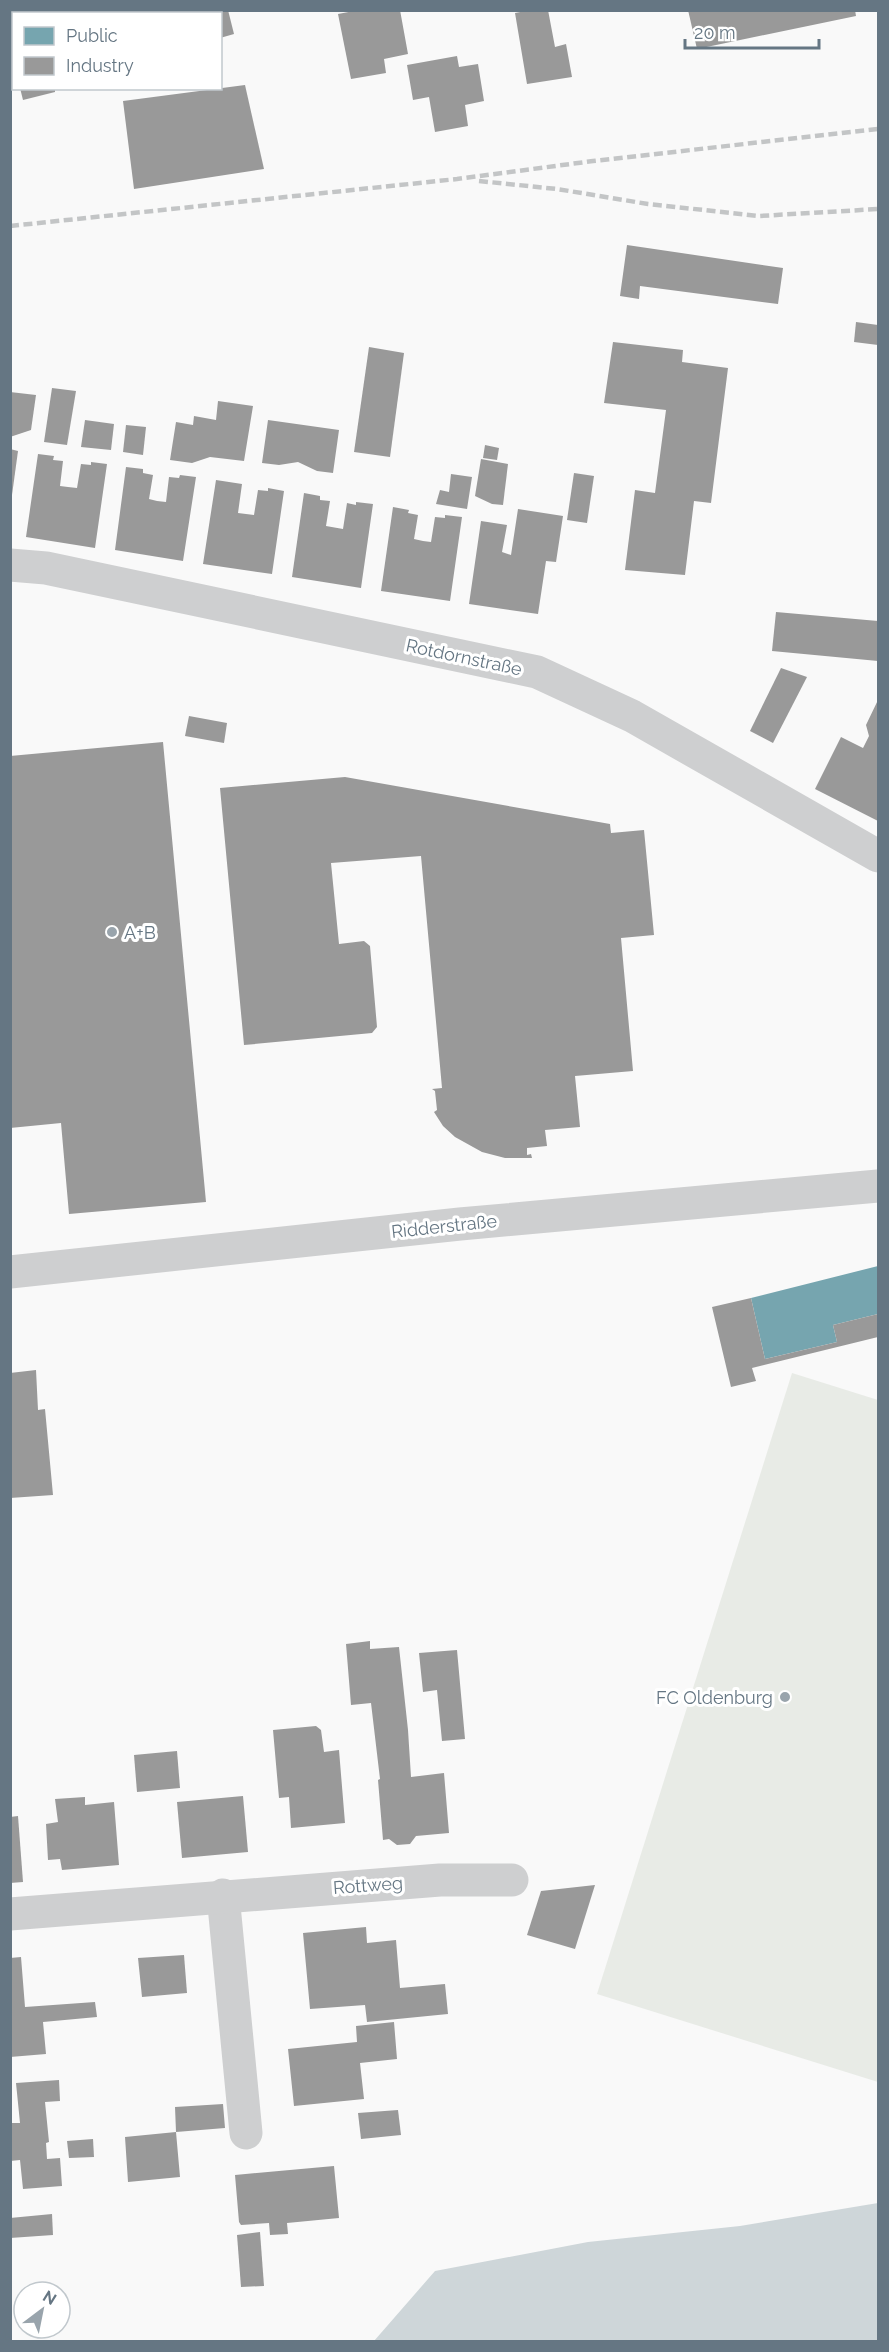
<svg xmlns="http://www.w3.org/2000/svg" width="889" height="2352" font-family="Raleway,sans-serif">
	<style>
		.green { fill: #e8ebe6 }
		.water { fill: #ced6d9 }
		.public { fill: #76a5af }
		.industry { fill: #999 }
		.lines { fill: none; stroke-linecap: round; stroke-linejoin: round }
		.minor { stroke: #cecfd0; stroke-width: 33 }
		.rail { stroke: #c3c5c6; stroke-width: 4.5; stroke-dasharray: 9 4.5; stroke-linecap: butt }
		.poi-dot { fill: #99a4ac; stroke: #fff; stroke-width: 2 }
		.labels { text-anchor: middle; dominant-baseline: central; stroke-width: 6; stroke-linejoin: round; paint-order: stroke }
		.street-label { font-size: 18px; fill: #657683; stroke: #fff }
		.poi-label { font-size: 18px; fill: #657683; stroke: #fff; text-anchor: start }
	</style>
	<rect width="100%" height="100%" fill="#f9f9f9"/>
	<!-- green -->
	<polygon class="green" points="792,1373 878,1400 878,2082 597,1994"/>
	<!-- water -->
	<polygon class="water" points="878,2203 878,2341 374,2341 435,2271 588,2242 740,2226"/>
	<!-- public -->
	<polygon class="public" points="878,1266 878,1314 833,1325 837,1342 765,1359 751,1298"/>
	<!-- industry -->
	<g class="industry">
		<polygon points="10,10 58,10 58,14 14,14 14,21 10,22"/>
		<polygon points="103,10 228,10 234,34 220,38 220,14 104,14"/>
		<polygon points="359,10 400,10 408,54 384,59 386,73 351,79 338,14"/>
		<polygon points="531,10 548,10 555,47 566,44 572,77 527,84 515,13"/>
		<polygon points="688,10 855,10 856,16 697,49"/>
		<polygon points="457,56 459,67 478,64 484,101 465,105 468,126 435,132 429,97 413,100 407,65"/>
		<polygon points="245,85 264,169 134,189 123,101"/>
		<polygon points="20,88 55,88 55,92 23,100"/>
		<polygon points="627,245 783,268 778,304 640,286 639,299 620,296"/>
		<polygon points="856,322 878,325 878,345 854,342"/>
		<polygon points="613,342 683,350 682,362 728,368 711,503 694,501 685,575 625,570 635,490 655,493 666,410 604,403"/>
		<polygon points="369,347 404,353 390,457 354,452"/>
		<polygon points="52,388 76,391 67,445 44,442"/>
		<polygon points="10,392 36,395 31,430 10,437"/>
		<polygon points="218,401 253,406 244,461 210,457 192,463 170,460 176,422 193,425 194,416 216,420"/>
		<polygon points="85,420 114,424 111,450 81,447"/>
		<polygon points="268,420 339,430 333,473 317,471 298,462 279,465 262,463"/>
		<polygon points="126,425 146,427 143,455 123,452"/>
		<polygon points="485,445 499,448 497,460 483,458"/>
		<polygon points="10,449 18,451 12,495 10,495"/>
		<polygon points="38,454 54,456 53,460 63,461 60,486 68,487 77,488 81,464 91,465 91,462 107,464 95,548 26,537"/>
		<polygon points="481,459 508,464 503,505 492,504 475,496"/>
		<polygon points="126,467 143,469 143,473 153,475 149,499 157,501 166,502 169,477 179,478 180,475 196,477 183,561 115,550"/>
		<polygon points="574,473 594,476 587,523 567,520"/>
		<polygon points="451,474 472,477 467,509 436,504 440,490 449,492"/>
		<polygon points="216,480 242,484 238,513 254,515 258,490 268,491 268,488 284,491 272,574 203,564"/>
		<polygon points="304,493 320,496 320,500 330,501 326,526 343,529 347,503 356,505 356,502 373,504 361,588 292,577"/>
		<polygon points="393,507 409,510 408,513 418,515 414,539 423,541 431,542 435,517 445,518 445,515 462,517 450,601 381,591"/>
		<polygon points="518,509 563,516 556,562 546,561 538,614 469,604 481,521 507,525 502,552 511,555"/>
		<polygon points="776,612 878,621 878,661 772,651"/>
		<polygon points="781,668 807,677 773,743 750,731"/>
		<polygon points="878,700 878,821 815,789 841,737 863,748 869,736 866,725"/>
		<polygon points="189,716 227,723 224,743 185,736"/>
		<polygon points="163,742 206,1202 69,1214 61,1123 10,1128 10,756"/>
		<polygon points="345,777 610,824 611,833 644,830 654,935 621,938 633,1071 575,1076 580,1127 545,1130 547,1146 527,1148 527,1155 531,1154 532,1158 505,1158 482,1152 455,1137 443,1126 434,1112 437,1110 435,1091 432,1089 442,1088 421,856 331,863 339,944 364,941 370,946 377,1027 372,1033 244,1045 220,788"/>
		<polygon points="751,1298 765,1359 837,1342 833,1325 878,1314 878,1337 752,1368 756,1381 731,1387 712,1307"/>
		<polygon points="36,1370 38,1410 45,1409 53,1495 10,1498 10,1373"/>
		<polygon points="370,1641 370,1649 399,1647 408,1730 411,1777 444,1773 449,1833 416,1836 410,1844 397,1845 389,1839 383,1840 378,1780 380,1779 371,1703 351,1705 346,1644"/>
		<polygon points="457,1650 465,1739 442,1741 437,1690 423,1692 419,1653"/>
		<polygon points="316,1726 321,1730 324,1752 339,1750 345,1823 291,1828 289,1797 279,1798 273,1730"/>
		<polygon points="177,1751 180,1788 137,1792 134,1755"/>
		<polygon points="243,1796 248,1852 182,1858 177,1802"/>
		<polygon points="85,1797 85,1805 114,1802 119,1865 62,1870 60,1859 48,1860 46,1824 58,1822 55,1799"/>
		<polygon points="18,1816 23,1882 10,1883 10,1817"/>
		<polygon points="595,1885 575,1949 527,1935 541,1891"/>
		<polygon points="366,1927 367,1943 396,1940 400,1988 445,1984 448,2014 367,2022 365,2005 310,2009 303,1933"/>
		<polygon points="184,1955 187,1993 142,1997 138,1958"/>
		<polygon points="21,1957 25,2007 95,2002 97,2017 43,2022 46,2054 10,2057 10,1958"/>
		<polygon points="394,2022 397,2059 360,2063 364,2099 294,2106 288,2049 357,2042 356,2026"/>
		<polygon points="59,2080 60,2101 45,2102 49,2142 46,2143 47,2159 60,2158 62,2186 23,2189 20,2160 10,2161 10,2123 20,2123 16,2083"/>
		<polygon points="223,2104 225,2128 176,2132 180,2177 128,2182 125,2137 176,2132 175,2107"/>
		<polygon points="398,2110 401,2135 361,2139 358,2113"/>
		<polygon points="93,2139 94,2157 69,2158 67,2141"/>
		<polygon points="334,2166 339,2218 287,2223 288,2234 270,2235 269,2223 241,2225 239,2222 235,2175"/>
		<polygon points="52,2214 53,2235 10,2238 10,2218"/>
		<polygon points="260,2232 264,2286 241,2287 237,2235"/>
	</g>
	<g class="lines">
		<!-- minor -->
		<g class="minor">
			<polyline points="10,565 46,568 537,672 632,716 878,856"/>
			<polyline points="10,1272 460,1224 878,1186"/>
			<polyline points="223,1895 246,2133"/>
			<polyline points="10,1914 440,1880 512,1880"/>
		</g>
		<!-- rail -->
		<g class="rail">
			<polyline points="479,181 557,189 648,204 759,216 878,209"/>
			<polyline points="10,226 457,179 593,161 878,129"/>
		</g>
	</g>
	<!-- markers -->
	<g class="poi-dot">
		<circle cx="112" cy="932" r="6"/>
		<circle cx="785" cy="1697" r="6"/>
	</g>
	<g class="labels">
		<!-- street labels -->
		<g class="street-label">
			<text transform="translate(464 657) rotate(12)">Rotdornstraße</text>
			<text transform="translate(444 1226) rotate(-6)">Ridderstraße</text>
			<text transform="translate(368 1885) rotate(-4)">Rottweg</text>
		</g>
		<!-- poi labels -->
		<g class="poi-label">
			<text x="124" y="932">A+B</text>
			<text x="773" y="1697" text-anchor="end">FC Oldenburg</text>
		</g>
	</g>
	<!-- border -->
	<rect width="889" height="2352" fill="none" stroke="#657683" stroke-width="24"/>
	<!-- legend -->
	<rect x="12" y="12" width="210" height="78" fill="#ffffff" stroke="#c1c8cd" stroke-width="1.5"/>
	<rect x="24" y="27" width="30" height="18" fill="#76a5af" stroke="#c1c8cd" stroke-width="1.5"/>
	<text x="66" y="42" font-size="18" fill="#657683">Public</text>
	<rect x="24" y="57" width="30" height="18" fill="#999999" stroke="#c1c8cd" stroke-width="1.5"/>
	<text x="66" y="72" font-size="18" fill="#657683">Industry</text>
	<!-- north arrow -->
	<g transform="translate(42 2310) rotate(32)"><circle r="28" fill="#ffffff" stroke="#c1c8cd" stroke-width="1.5"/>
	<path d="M0-4.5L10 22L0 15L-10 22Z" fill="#99a4ac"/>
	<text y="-9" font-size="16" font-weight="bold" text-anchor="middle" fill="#657683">N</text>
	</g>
	<!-- scale -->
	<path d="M685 39v9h134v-9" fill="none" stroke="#657683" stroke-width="3"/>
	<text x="694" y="39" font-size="18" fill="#657683" stroke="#ffffff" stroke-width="4.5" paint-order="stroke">20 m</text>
</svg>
